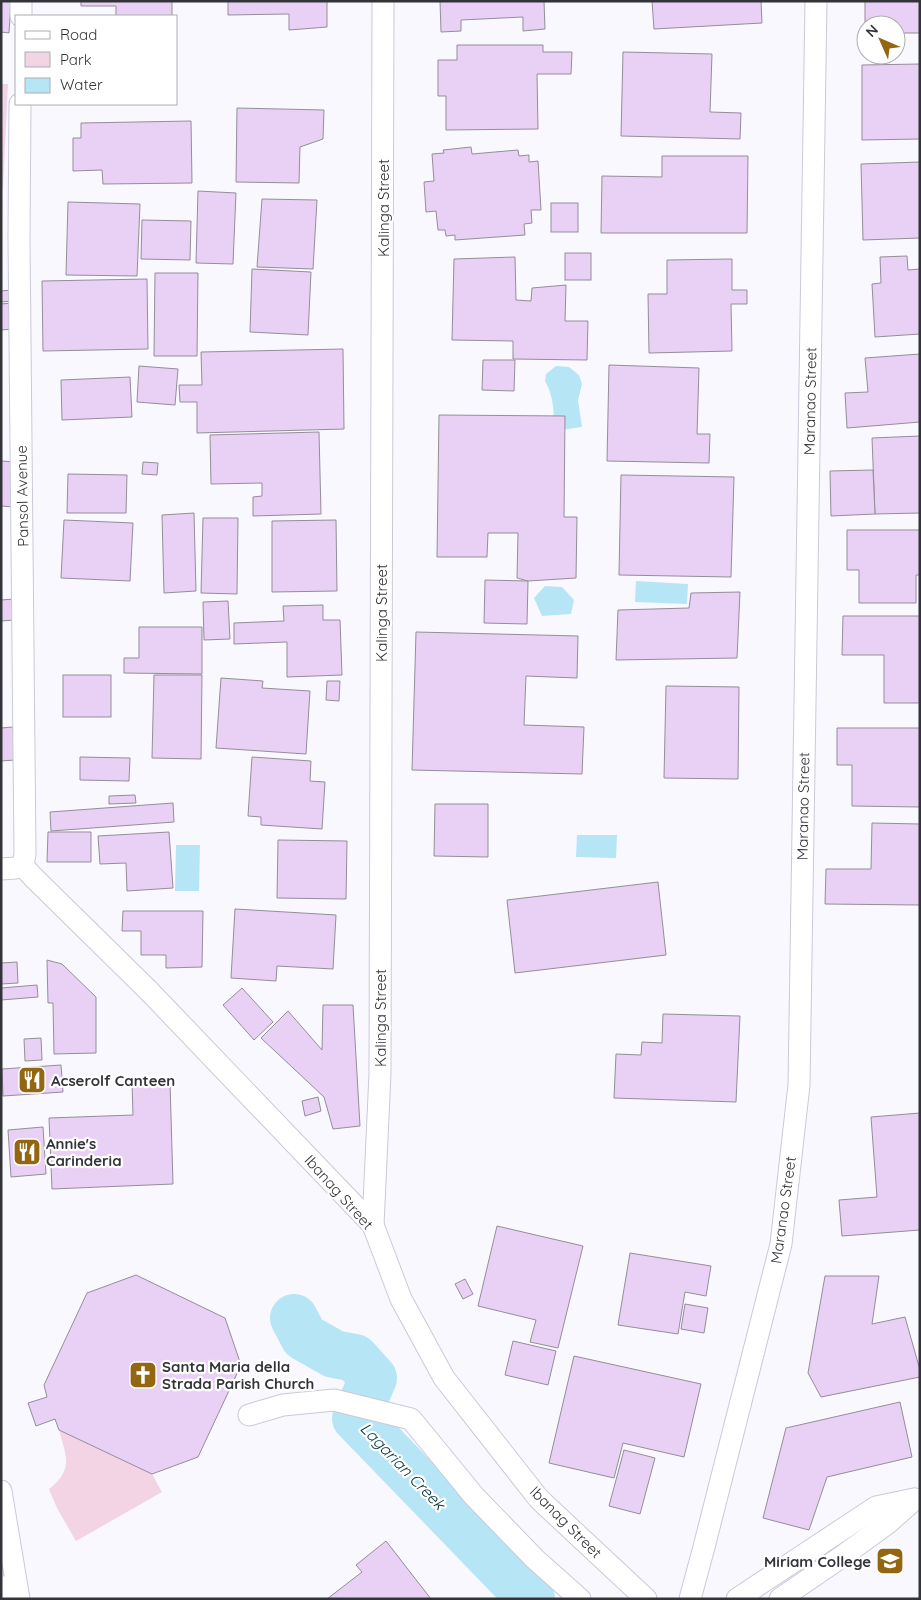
<svg xmlns="http://www.w3.org/2000/svg" width="921" height="1600" font-family="Quicksand,sans-serif">
	<style>
		.green { fill: #f2d4e5 }
		.water { fill: #b6e6f6 }
		.lines { fill: none; stroke-linecap: round; stroke-linejoin: round }
		.river { stroke: #b6e6f6; stroke-width: 48 }
		.building { fill: #e8d1f5; stroke: #958d99 }
		.street-casing { stroke: #c9cad9; stroke-width: 23 }
		.primary-casing { stroke: #c9cad9; stroke-width: 29 }
		.street { stroke: #fff; stroke-width: 21 }
		.primary { stroke: #fff; stroke-width: 28 }
		.labels { text-anchor: middle; dominant-baseline: central; stroke-width: 4.5; stroke-linejoin: round; paint-order: stroke }
		.street-label { font-size: 15px; fill: #333439; stroke: #fff }
		.poi-label { font-size: 15px; font-weight: bold; fill: #333439; stroke: #fff; text-anchor: start }
		.water-label { font-size: 16px; font-style: italic; fill: #012f3a; stroke: #fff }
	</style>
	<rect width="100%" height="100%" fill="#f8f8fe"/>
	<!-- green -->
	<g class="green">
		<polygon points="1,84 8,84 3,188 1,188"/>
		<path d="M 59,1430 L 152,1474 L 162,1492 L 76,1541 L 57,1508 L 49,1489 C 74,1470 66,1456 59,1430 Z"/>
	</g>
	<!-- water -->
	<g class="water">
		<path d="M 556,366 L 569,367 L 579,375 L 582,384 L 578,400 L 582,427 L 554,431 C 554,414 554,396 545,381 L 546,374 Z"/>
		<polygon points="636,581 688,584 687,604 635,602"/>
		<polygon points="545,586 562,587 574,600 571,614 542,616 534,598"/>
		<polygon points="577,835 617,835 616,858 576,857"/>
		<polygon points="176,845 200,845 199,891 175,891"/>
	</g>
	<g class="lines">
		<!-- river -->
		<polyline class="river" points="294,1318 304,1337 334,1354 355,1358 373,1378 356,1418 531,1599"/>
	</g>
	<!-- building -->
	<g class="building">
		<polygon points="1,1 11,1 9,33 1,32"/>
		<polygon points="81,1 172,1 172,16 116,16 116,6 81,6"/>
		<polygon points="228,1 327,1 327,27 289,30 289,14 228,15"/>
		<polygon points="440,1 544,1 545,29 523,31 523,17 461,20 461,31 441,32"/>
		<polygon points="652,1 761,1 762,23 654,29"/>
		<polygon points="865,1 920,1 920,33 896,33 896,25 866,25 866,33 865,33"/>
		<polygon points="457,45 543,45 543,52 572,52 571,74 537,74 538,129 446,130 446,96 438,96 438,60 457,60"/>
		<polygon points="623,52 712,54 710,112 741,113 740,139 621,136"/>
		<polygon points="920,64 920,139 862,140 862,65"/>
		<polygon points="237,108 324,110 323,139 300,147 299,183 236,182"/>
		<polygon points="191,121 192,183 103,184 102,170 73,171 73,138 81,138 81,123"/>
		<polygon points="471,147 472,154 518,150 519,156 529,155 529,162 538,161 541,210 531,210 532,223 524,224 525,235 455,240 455,235 446,236 445,230 438,230 436,211 426,212 424,182 434,181 432,154 444,153 443,150"/>
		<polygon points="662,156 748,156 747,233 601,233 602,176 662,177"/>
		<polygon points="920,162 920,238 863,240 861,164"/>
		<polygon points="198,191 236,193 233,264 196,263"/>
		<polygon points="262,199 317,200 313,269 257,267"/>
		<polygon points="68,202 140,204 137,276 66,275"/>
		<rect x="551" y="203" width="27" height="29"/>
		<polygon points="142,220 191,221 190,260 141,259"/>
		<rect x="565" y="253" width="26" height="27"/>
		<polygon points="907,256 908,270 920,269 920,334 875,337 872,284 881,283 880,257"/>
		<polygon points="515,257 516,300 531,301 532,288 566,285 565,321 588,321 587,360 513,359 513,341 452,340 454,259"/>
		<polygon points="732,259 732,290 747,290 747,304 731,304 732,351 649,353 648,294 667,294 667,260"/>
		<polygon points="252,269 311,272 308,335 250,332"/>
		<polygon points="155,273 198,273 197,356 154,356"/>
		<polygon points="147,279 148,349 43,351 42,281"/>
		<polygon points="11,290 12,301 1,302 1,291"/>
		<polygon points="12,303 13,329 1,330 1,304"/>
		<polygon points="343,349 344,429 197,433 197,402 180,402 179,385 202,385 201,352"/>
		<polygon points="920,354 920,422 847,428 845,393 868,392 865,358"/>
		<polygon points="483,360 515,360 514,391 482,390"/>
		<polygon points="609,365 699,368 697,434 710,434 709,463 607,461"/>
		<polygon points="139,366 178,369 175,405 137,402"/>
		<polygon points="130,377 132,417 62,420 61,380"/>
		<polygon points="439,415 565,416 564,517 577,517 576,578 528,581 517,578 518,533 488,533 487,557 437,557"/>
		<polygon points="319,432 321,514 253,516 253,497 262,496 262,483 211,484 210,435"/>
		<polygon points="920,436 920,513 875,514 872,438"/>
		<polygon points="1,461 16,462 14,507 1,506"/>
		<polygon points="143,462 158,463 157,475 142,474"/>
		<polygon points="873,470 875,514 831,516 830,471"/>
		<polygon points="68,474 127,475 126,513 67,513"/>
		<polygon points="621,475 734,477 731,577 619,575"/>
		<polygon points="194,513 196,591 164,593 162,515"/>
		<polygon points="203,518 238,518 237,594 201,593"/>
		<polygon points="64,520 133,523 130,581 61,578"/>
		<polygon points="336,520 337,591 272,592 272,521"/>
		<polygon points="847,530 920,530 920,575 916,575 916,603 859,603 859,570 847,570"/>
		<polygon points="485,580 528,581 527,624 484,623"/>
		<polygon points="740,592 737,658 616,660 618,610 689,608 691,593"/>
		<polygon points="14,599 15,620 1,621 1,600"/>
		<polygon points="228,601 230,639 204,640 203,602"/>
		<polygon points="323,605 323,620 340,620 342,675 287,677 287,642 234,644 234,623 284,621 283,606"/>
		<polygon points="843,616 920,616 920,703 884,703 884,655 842,655"/>
		<polygon points="139,627 202,627 202,674 124,673 124,658 139,658"/>
		<polygon points="416,632 578,636 577,678 526,676 524,725 584,727 582,774 412,770"/>
		<rect x="63" y="675" width="48" height="42"/>
		<polygon points="154,675 202,675 201,759 152,758"/>
		<polygon points="221,678 263,681 262,688 310,691 306,754 216,748"/>
		<polygon points="327,681 340,681 339,701 326,700"/>
		<polygon points="666,686 739,687 738,779 664,778"/>
		<polygon points="13,727 15,760 1,761 1,728"/>
		<polygon points="837,728 920,728 920,807 852,806 852,765 837,765"/>
		<polygon points="80,757 130,758 129,781 80,780"/>
		<polygon points="252,757 311,761 310,781 325,782 322,829 261,825 261,817 248,816"/>
		<polygon points="135,795 136,803 109,804 109,796"/>
		<polygon points="173,803 174,822 51,831 50,812"/>
		<polygon points="435,804 488,804 488,857 434,856"/>
		<polygon points="872,823 920,824 920,905 825,904 826,869 871,869"/>
		<polygon points="48,832 91,832 91,862 47,862"/>
		<polygon points="169,832 173,888 127,891 126,863 100,864 98,836"/>
		<polygon points="278,840 347,841 346,899 277,898"/>
		<polygon points="658,882 666,955 515,973 507,900"/>
		<polygon points="235,909 336,915 333,969 277,966 276,981 231,978"/>
		<polygon points="123,911 203,911 202,967 166,968 166,955 141,955 141,931 122,931"/>
		<polygon points="47,960 62,964 96,997 96,1053 54,1054 53,1003 48,1003"/>
		<polygon points="17,962 18,983 1,984 1,963"/>
		<polygon points="37,985 38,997 1,1000 1,988"/>
		<polygon points="242,988 273,1022 254,1040 223,1005"/>
		<polygon points="323,1005 353,1005 360,1126 333,1129 324,1097 261,1038 288,1011 322,1050"/>
		<polygon points="663,1014 740,1016 736,1102 614,1098 616,1054 641,1055 642,1042 662,1043"/>
		<polygon points="41,1038 42,1060 25,1061 24,1039"/>
		<polygon points="61,1065 63,1092 3,1096 2,1069"/>
		<polygon points="170,1082 173,1184 52,1189 49,1118 133,1115 132,1083"/>
		<polygon points="318,1097 321,1111 305,1116 302,1101"/>
		<polygon points="920,1113 920,1230 842,1236 839,1200 877,1197 871,1117"/>
		<polygon points="43,1127 46,1174 11,1177 8,1130"/>
		<polygon points="497,1226 583,1246 558,1348 530,1342 536,1320 478,1306"/>
		<polygon points="630,1253 711,1266 706,1296 685,1292 678,1334 618,1325"/>
		<polygon points="136,1275 225,1318 241,1365 198,1457 152,1474 59,1430 55,1419 36,1426 28,1403 47,1397 44,1385 87,1293"/>
		<polygon points="825,1276 879,1276 872,1324 905,1317 920,1370 920,1377 821,1397 808,1373"/>
		<polygon points="465,1279 473,1294 463,1299 455,1284"/>
		<polygon points="685,1304 708,1308 704,1333 681,1329"/>
		<polygon points="513,1341 556,1351 548,1385 505,1375"/>
		<polygon points="574,1356 701,1384 684,1457 623,1443 614,1478 549,1463"/>
		<polygon points="900,1402 912,1457 827,1477 809,1530 763,1518 786,1428"/>
		<polygon points="624,1450 655,1458 640,1514 609,1506"/>
		<polygon points="386,1541 431,1599 327,1599 362,1572 356,1565"/>
	</g>
	<g class="lines">
		<defs>
			<g id="street">
				<polyline points="21,16 21,1"/>
				<polyline points="23,866 33,877 149,991 373,1225 401,1299 444,1378 539,1499 646,1599"/>
				<polyline points="1,869 16,868 23,866 25,854 19,238 20,104"/>
				<polyline points="373,1225 380,1074 383,1"/>
				<polyline points="249,1415 283,1405 334,1400 411,1419 474,1496 535,1559 580,1599"/>
				<polyline points="1,1491 19,1599"/>
				<polyline points="690,1599 704,1547 781,1244 799,1085 816,1"/>
				<polyline points="737,1599 876,1507 914,1499"/>
				<polyline points="780,1599 837,1560 888,1523 915,1499"/>
			</g>
			<polyline id="primary" points="1,1590 10,1599"/>
		</defs>
		<!-- street casing -->
		<use href="#street" class="street-casing"/>
		<!-- primary casing -->
		<use href="#primary" class="primary-casing"/>
		<!-- street -->
		<use href="#street" class="street"/>
		<!-- primary -->
		<use href="#primary" class="primary"/>
	</g>
	<!-- icons -->
	<defs>
		<symbol id="restaurant-square" viewBox="-11 -11 22 22"><rect x="-9" y="-9" width="18" height="18" rx="4" fill="#936612" stroke="#fff"/><path d="M-5-6h1v4h1v-4h1v4h1v-4h1v5L-1.5 .5V6h-2V.5L-5-1ZM5-6V6H3V1.5H1.5Q1.5-4 5-6Z" fill="#fff"/></symbol>
		<symbol id="church-square" viewBox="-11 -11 22 22"><rect x="-9" y="-9" width="18" height="18" rx="4" fill="#936612" stroke="#fff"/><path d="M-1.2-6h2.4v3.5h3.3v2.4h-3.3V6h-2.4V-.1h-3.3v-2.4h3.3Z" fill="#fff"/></symbol>
		<symbol id="university-square" viewBox="-11 -11 22 22"><rect x="-9" y="-9" width="18" height="18" rx="4" fill="#936612" stroke="#fff"/><path d="M0-5L7-2L0 1L-7-2ZM-4 1L0 2.5L4 1V4Q0 6-4 4Z" fill="#fff"/></symbol>
	</defs>
	<g fill-rule="evenodd">
		<use href="#restaurant-square" x="16" y="1064" width="32" height="32"/>
		<use href="#restaurant-square" x="11" y="1136" width="32" height="32"/>
		<use href="#church-square" x="127" y="1359" width="32" height="32"/>
		<use href="#university-square" x="874" y="1545" width="32" height="32"/>
	</g>
	<g class="labels">
		<!-- street labels -->
		<g class="street-label">
			<text transform="translate(383 208) rotate(-90)">Kalinga Street</text>
			<text transform="translate(810 401) rotate(-89)">Maranao Street</text>
			<text transform="translate(22 496) rotate(-91)">Pansol Avenue</text>
			<text transform="translate(381 613) rotate(-90)">Kalinga Street</text>
			<text transform="translate(803 806) rotate(-89)">Maranao Street</text>
			<text transform="translate(380 1018) rotate(-90)">Kalinga Street</text>
			<text transform="translate(339 1192) rotate(48)">Ibanag Street</text>
			<text transform="translate(783 1210) rotate(-82)">Maranao Street</text>
			<text transform="translate(566 1522) rotate(45)">Ibanag Street</text>
		</g>
		<!-- poi labels -->
		<g class="poi-label">
			<text x="51" y="1080">Acserolf Canteen</text>
			<text x="46" y="1143">Annie's<tspan x="46" dy="17">Carinderia</tspan></text>
			<text x="162" y="1366">Santa Maria della<tspan x="162" dy="17">Strada Parish Church</tspan></text>
			<text x="871" y="1561" text-anchor="end">Miriam College</text>
		</g>
		<!-- water labels -->
		<g class="water-label">
			<text transform="translate(403 1466) rotate(46)">Lagarian Creek</text>
		</g>
	</g>
	<!-- border -->
	<rect width="921" height="1600" fill="none" stroke="#333439" stroke-width="5"/>
	<!-- legend -->
	<rect x="15" y="15" width="162" height="90" fill="#ffffff" stroke="#adaeb0"/>
	<rect x="25" y="31" width="25" height="8" fill="#ffffff" stroke="#adaeb0"/>
	<text x="60" y="40" font-size="15" fill="#333439">Road</text>
	<rect x="25" y="52" width="25" height="15" fill="#f2d4e5" stroke="#adaeb0"/>
	<text x="60" y="65" font-size="15" fill="#333439">Park</text>
	<rect x="25" y="78" width="25" height="15" fill="#b6e6f6" stroke="#adaeb0"/>
	<text x="60" y="90" font-size="15" fill="#333439">Water</text>
	<!-- north arrow -->
	<g transform="translate(881 40) rotate(315)"><circle r="24" fill="#ffffff" stroke="#adaeb0"/>
	<path d="M0-4L9 19L0 12L-9 19Z" fill="#936612"/>
	<text y="-8" font-size="14" font-weight="bold" text-anchor="middle" fill="#333439">N</text>
	</g>
</svg>
